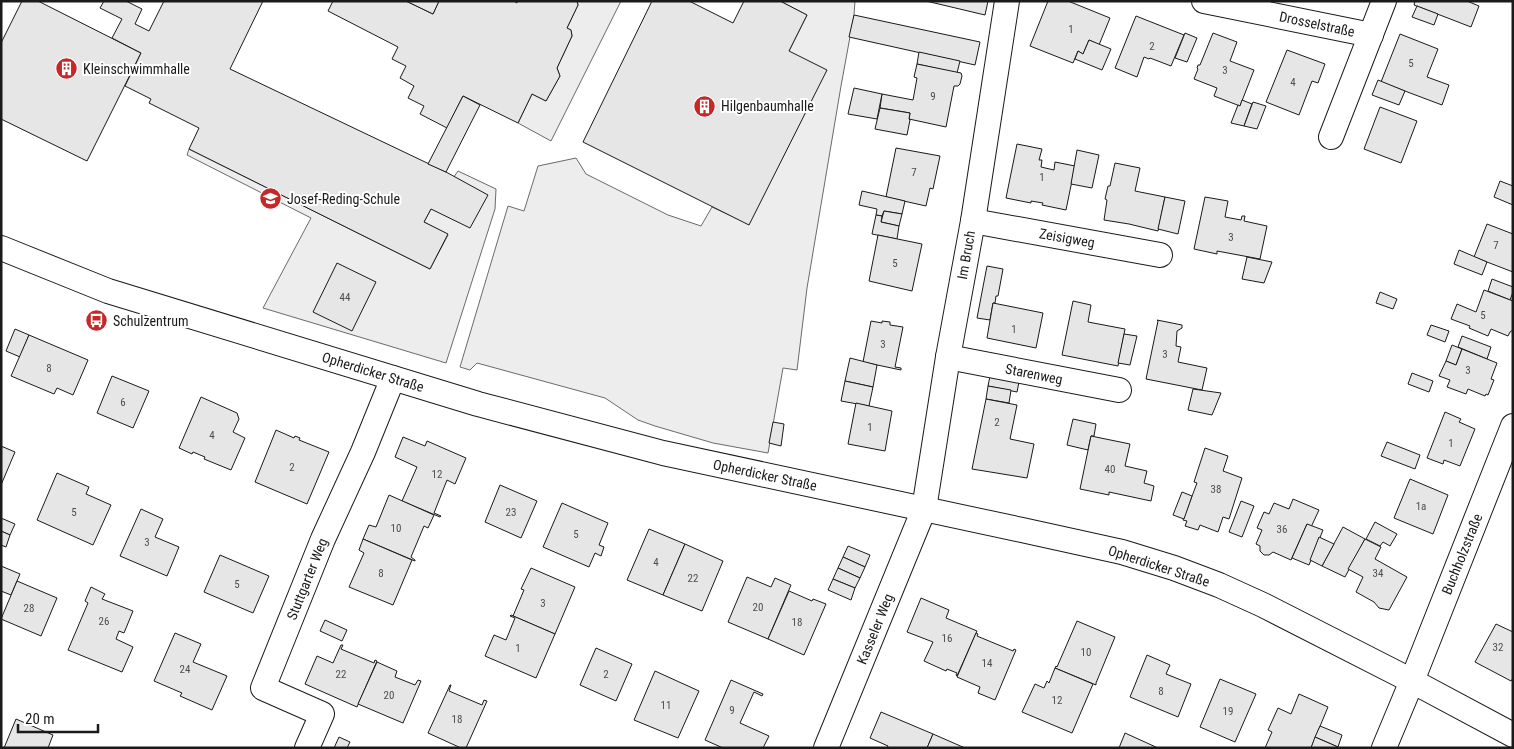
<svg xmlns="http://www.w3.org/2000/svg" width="1514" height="749" font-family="'Roboto Condensed',sans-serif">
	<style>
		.built { fill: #ededed; stroke: #6a6a6a }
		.building { fill: #e6e6e6; stroke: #1a1a1a }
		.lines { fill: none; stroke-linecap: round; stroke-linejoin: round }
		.minor-casing { stroke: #1a1a1a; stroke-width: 26 }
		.minor { stroke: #fff; stroke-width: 24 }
		.labels { text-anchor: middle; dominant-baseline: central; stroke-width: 4; stroke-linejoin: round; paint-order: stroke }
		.number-label { font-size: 11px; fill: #4d4d4d }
		.street-label { font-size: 14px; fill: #1a1a1a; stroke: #fff }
		.poi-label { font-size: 14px; fill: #1a1a1a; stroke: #fff; text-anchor: start }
	</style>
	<rect width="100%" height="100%" fill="#fff"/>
	<!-- built -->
	<g class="built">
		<polygon points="577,1 621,1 551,141 518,123 532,94 546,101 560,76 557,68 572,36 571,30 567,28 578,5"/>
		<polygon points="780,1 855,1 854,15 841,86 807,288 797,370 783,368 768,453 713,443 655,426 638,420 605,398 477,363 470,370 460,367 508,206 524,211 538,166 576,158 586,174 668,215 701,226 712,207 749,224 789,51 807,15"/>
		<polygon points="189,149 430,269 448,235 424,222 431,209 458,171 496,189 495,209 446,363 263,308 311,218 187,155"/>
	</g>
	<!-- building -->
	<g class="building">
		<polygon points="22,1 38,1 141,53 87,161 1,119 1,43"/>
		<polygon points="104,1 126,1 142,9 135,24 149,31 164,1 263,1 230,69 446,172 488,195 470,228 431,209 424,222 448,234 430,269 189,149 199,128 149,103 151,99 125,86 141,53 112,38 122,19 100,8"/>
		<polygon points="333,1 406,1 433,14 439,1 514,1 517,3 517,1 577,1 578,5 567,28 571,30 572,36 557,68 560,76 546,101 532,94 518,123 463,96 447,128 420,114 424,106 408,98 414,86 400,78 406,66 392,59 398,47 328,11"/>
		<polygon points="406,1 439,1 433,14"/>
		<polygon points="652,1 689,1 733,23 744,1 780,1 807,15 789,51 827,70 749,225 583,142"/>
		<polygon points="926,1 988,1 985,15"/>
		<polygon points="1048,1 1068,1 1110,18 1099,45 1089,40 1083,54 1078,51 1073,63 1030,46"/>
		<polygon points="1415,1 1467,1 1479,6 1471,27 1414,5"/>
		<polygon points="1417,6 1438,14 1434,25 1412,17"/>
		<polygon points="854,15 980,42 975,65 849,37"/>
		<polygon points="1136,16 1184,35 1171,66 1150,58 1149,59 1144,57 1137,77 1115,68"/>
		<polygon points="1185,33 1197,38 1187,62 1175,58"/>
		<polygon points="1213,33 1237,42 1230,61 1254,70 1240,106 1214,96 1217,88 1194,79 1198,69 1197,68 1198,65 1200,65"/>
		<polygon points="1400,34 1438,49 1427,77 1449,85 1442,105 1381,82"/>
		<polygon points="1089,40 1111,49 1102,70 1075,59 1078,51 1083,54"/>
		<polygon points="1287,50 1325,64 1318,83 1312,81 1299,115 1266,102"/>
		<polygon points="919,52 960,61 957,73 917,64"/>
		<polygon points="917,64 961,73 962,76 960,84 958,86 954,86 946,127 909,119 910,113 880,108 882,94 913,100 917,78 914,77"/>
		<polygon points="1378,80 1405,91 1399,105 1372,95"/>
		<polygon points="854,88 882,94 877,119 848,114"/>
		<polygon points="463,96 480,105 446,172 428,164"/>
		<polygon points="1242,100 1252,104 1244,126 1231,123 1238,105 1240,106"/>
		<polygon points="1253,102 1266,106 1257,129 1244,126"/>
		<polygon points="1380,107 1417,121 1401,163 1364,149"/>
		<polygon points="880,108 910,113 909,119 910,120 907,135 875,129"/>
		<polygon points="1017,144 1042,149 1039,160 1042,160 1041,167 1054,170 1055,162 1075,166 1066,210 1042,205 1043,203 1031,201 1031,203 1006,198"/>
		<polygon points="896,148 940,156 933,189 930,188 926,206 886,197"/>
		<polygon points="1077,150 1099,155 1092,188 1071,184"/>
		<polygon points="1115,163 1140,168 1135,191 1165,197 1158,231 1129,224 1104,220 1107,200 1105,199 1108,186 1110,186"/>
		<polygon points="1500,181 1513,186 1513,205 1494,197"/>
		<polygon points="862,191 905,201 902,214 884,211 882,216 876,215 877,209 859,205"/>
		<polygon points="1165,197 1185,201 1178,234 1158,229"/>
		<polygon points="1205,197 1228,201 1225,217 1241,220 1242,216 1245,216 1244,221 1267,226 1260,259 1217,251 1217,254 1194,249"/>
		<polygon points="884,211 902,214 899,226 881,222"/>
		<polygon points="876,215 882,216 881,222 899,226 897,239 872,234"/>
		<polygon points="1487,224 1513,234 1513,272 1474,257"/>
		<polygon points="878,235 922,244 912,291 869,281"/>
		<polygon points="1459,250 1487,262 1482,275 1454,264"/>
		<polygon points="1247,257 1272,262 1264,283 1242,279"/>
		<polygon points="337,263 376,282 352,331 313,312"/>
		<polygon points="987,266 1003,269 998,296 996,296 995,303 993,303 990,320 977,318"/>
		<polygon points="1492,279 1513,287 1513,292 1510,300 1488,291"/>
		<polygon points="1484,290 1513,301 1513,330 1510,332 1508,336 1491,329 1488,336 1469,328 1470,326 1451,319 1457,304 1476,312"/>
		<polygon points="1380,292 1397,299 1393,309 1376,303"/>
		<polygon points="1073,301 1091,305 1088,322 1125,329 1118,366 1062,355"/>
		<polygon points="993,303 1043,313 1036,348 987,338"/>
		<polygon points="1157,320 1182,325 1182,328 1177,331 1176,346 1181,347 1178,362 1207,368 1202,390 1146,379 1158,321"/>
		<polygon points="871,321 882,323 882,321 890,322 890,325 903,327 895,367 901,368 901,370 863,362"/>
		<polygon points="1431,325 1449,331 1445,342 1427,335"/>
		<polygon points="15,329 29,335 20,357 6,351"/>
		<polygon points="1124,334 1137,336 1130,365 1118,363"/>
		<polygon points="29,335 88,360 73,395 57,388 54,394 11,376"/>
		<polygon points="1462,336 1491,347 1487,359 1458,347"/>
		<polygon points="1452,345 1462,349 1456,365 1446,361"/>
		<polygon points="1462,349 1497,363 1491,379 1494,380 1488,395 1486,394 1485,396 1468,389 1466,394 1447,387 1450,380 1439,376 1446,361 1456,365"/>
		<polygon points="850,358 877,365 873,387 845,381"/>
		<polygon points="991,371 1020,377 1017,392 988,386"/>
		<polygon points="1412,373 1433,381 1429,392 1408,384"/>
		<polygon points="112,376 149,391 133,428 97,413"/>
		<polygon points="845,381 873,387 869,406 841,401"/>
		<polygon points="988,386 1011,390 1009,403 986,399"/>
		<polygon points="1193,389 1221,393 1212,415 1188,410"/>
		<polygon points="201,397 237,413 239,419 233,432 245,438 231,470 204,459 205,457 193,452 192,454 179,448"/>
		<polygon points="986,399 1017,405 1010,439 1034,444 1027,478 972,469"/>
		<polygon points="856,403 892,411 885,451 848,444"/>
		<polygon points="1445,412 1461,419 1459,422 1475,429 1460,466 1444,460 1443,464 1427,458"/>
		<polygon points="1073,419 1096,424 1094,436 1091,436 1088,450 1067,445"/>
		<polygon points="773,422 784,424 781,446 769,443"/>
		<polygon points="276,430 294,438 295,436 300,438 299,440 329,452 307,504 255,482"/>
		<polygon points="1091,436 1130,444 1125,466 1147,471 1144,483 1154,486 1151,501 1109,492 1109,495 1080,489"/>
		<polygon points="403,437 425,446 427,441 466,458 455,484 447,480 434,513 441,516 440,517 402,501 417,467 395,457"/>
		<polygon points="1387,442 1420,455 1415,469 1381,456"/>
		<polygon points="1,446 15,452 1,485"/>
		<polygon points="1205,448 1228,456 1223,471 1242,478 1229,519 1223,517 1218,532 1200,525 1198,530 1185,526 1187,521 1183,520 1197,483 1194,482"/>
		<polygon points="57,473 89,487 86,494 111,505 93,545 37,520"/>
		<polygon points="1410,479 1448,495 1433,534 1394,518"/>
		<polygon points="500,485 537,501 521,538 485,522"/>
		<polygon points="1182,492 1192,496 1184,519 1173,515"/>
		<polygon points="389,495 434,515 428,528 424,526 411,557 415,560 415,561 363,539 369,525 376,527"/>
		<polygon points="1293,499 1319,510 1312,525 1311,527 1307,524 1291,560 1273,552 1269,555 1264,555 1260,551 1260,546 1256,544 1262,530 1257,528 1264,512 1269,514 1274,503 1289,509"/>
		<polygon points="1241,501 1254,506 1242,537 1229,532"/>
		<polygon points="562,503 608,523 599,545 604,547 601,556 595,553 589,567 543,547"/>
		<polygon points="141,509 163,519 155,537 179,547 167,576 120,556"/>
		<polygon points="1,518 15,524 10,535 1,531"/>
		<polygon points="1375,522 1397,534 1390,546 1383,542 1380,546 1366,539"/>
		<polygon points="1307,524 1323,530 1309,565 1292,558"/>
		<polygon points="1343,527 1365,539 1345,577 1322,566"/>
		<polygon points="649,529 685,544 663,595 627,580"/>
		<polygon points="1,531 10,535 6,547 1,545"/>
		<polygon points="1319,537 1334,544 1322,566 1310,560"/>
		<polygon points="363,539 412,560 393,605 349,587 364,553 359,550"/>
		<polygon points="1365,539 1381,547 1375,559 1407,577 1389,610 1379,608 1374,602 1356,592 1363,577 1348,569"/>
		<polygon points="685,544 723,561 702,611 663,595"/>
		<polygon points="848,546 870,555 865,567 843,557"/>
		<polygon points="220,555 269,576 253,613 204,592"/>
		<polygon points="843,557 865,567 860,578 838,568"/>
		<polygon points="1,566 20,574 11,595 1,591"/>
		<polygon points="531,568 575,587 555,634 513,616 524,590 521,589"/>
		<polygon points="838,568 860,578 855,588 833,579"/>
		<polygon points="747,577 771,587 775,578 791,585 768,639 728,622"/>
		<polygon points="833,579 855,588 851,600 828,590"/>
		<polygon points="17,581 57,598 41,636 1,619"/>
		<polygon points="91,587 105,594 102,599 133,611 124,633 119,631 116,639 133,647 122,672 68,650 88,603 85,601"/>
		<polygon points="789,591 812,601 813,599 826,604 804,655 768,639"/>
		<polygon points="921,598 949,610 946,618 977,631 957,676 956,675 957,673 947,669 946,671 924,661 933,642 907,632"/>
		<polygon points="511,615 555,634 536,678 485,656 494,635 506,640 515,618 510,616"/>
		<polygon points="325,620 347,630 342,641 320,631"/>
		<polygon points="1077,621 1115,637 1096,683 1096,685 1055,668 1056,666 1057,667"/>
		<polygon points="1496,624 1513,632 1513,678 1511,681 1475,662"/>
		<polygon points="175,633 201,644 193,662 227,676 212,710 180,696 182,693 154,681"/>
		<polygon points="976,633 978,634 977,636 1013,651 1014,649 1016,650 995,700 978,693 980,687 957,677"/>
		<polygon points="341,645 343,645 341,649 374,663 375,660 377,661 357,707 305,684 317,656 333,663"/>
		<polygon points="596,648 632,664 616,701 580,685"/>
		<polygon points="1147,655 1170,665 1166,674 1191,684 1178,717 1130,697"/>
		<polygon points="377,662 397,671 395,677 415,685 418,680 421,681 403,723 358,704"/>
		<polygon points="1055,668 1093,684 1072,733 1022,712 1035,684 1044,688 1047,681 1049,683"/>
		<polygon points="655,671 699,691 678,738 634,720"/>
		<polygon points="1220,679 1256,694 1235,742 1200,727"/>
		<polygon points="731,680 763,694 762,696 754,692 740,723 769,736 763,748 723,748 705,740"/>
		<polygon points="450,685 451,685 449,691 482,705 484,700 487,701 466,748 461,748 428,733"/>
		<polygon points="1299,694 1328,707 1311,748 1265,748 1272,732 1268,730 1278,708 1291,714"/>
		<polygon points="881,712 933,734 927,748 887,748 888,746 870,738"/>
		<polygon points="16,719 53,735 48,748 4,748"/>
		<polygon points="1320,726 1342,735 1338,747 1315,737"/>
		<polygon points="1125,733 1158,748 1119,748"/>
		<polygon points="933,734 965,748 927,748"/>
		<polygon points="339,737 350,742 347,748 334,748"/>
		<polygon points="1315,737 1338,747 1337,748 1311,748"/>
	</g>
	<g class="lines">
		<defs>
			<g id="minor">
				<polyline points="1204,1 1371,35"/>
				<polyline points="1331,137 1384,1"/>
				<polyline points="973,221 1160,255"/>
				<polyline points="1,248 108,291 478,404 663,453 1022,530 1122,552 1174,568 1219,585 1263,605 1412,681 1513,735"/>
				<polyline points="948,357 1119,390"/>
				<polyline points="307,748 322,714 263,688 323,539 363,452 393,378"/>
				<polyline points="826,748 924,509 948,357 973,221 1007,1"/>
				<polyline points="1384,748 1412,681 1513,426"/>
			</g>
		</defs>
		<!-- minor casing -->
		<use href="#minor" class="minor-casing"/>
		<!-- minor -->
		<use href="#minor" class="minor"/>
	</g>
	<!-- icons -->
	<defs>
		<symbol id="building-disc" viewBox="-11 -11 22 22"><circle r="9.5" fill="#c62828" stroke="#fff"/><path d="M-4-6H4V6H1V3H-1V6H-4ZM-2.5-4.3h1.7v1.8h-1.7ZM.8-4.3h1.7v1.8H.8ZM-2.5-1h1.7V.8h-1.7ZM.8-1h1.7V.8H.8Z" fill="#fff"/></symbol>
		<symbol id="school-disc" viewBox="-11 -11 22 22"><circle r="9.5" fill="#c62828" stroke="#fff"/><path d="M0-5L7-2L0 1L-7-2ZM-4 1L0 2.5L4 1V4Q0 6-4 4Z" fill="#fff"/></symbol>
		<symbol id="bus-disc" viewBox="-11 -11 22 22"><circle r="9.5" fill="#c62828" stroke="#fff"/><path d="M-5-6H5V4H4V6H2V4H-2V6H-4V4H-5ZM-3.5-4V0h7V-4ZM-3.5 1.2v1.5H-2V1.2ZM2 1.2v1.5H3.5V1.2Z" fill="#fff"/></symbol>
	</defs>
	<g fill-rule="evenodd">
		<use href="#building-disc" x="54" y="56" width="25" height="25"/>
		<use href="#building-disc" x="692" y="94" width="25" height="25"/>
		<use href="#school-disc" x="258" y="186" width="25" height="25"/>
		<use href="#bus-disc" x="84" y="308" width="25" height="25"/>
	</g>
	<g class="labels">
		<!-- number labels -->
		<g class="number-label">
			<text x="1071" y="29">1</text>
			<text x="1152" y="46">2</text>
			<text x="1411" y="63">5</text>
			<text x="1225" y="70">3</text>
			<text x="1293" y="82">4</text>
			<text x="933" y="96">9</text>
			<text x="914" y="172">7</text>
			<text x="1042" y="177">1</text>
			<text x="1231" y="237">3</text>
			<text x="1496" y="245">7</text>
			<text x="895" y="263">5</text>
			<text x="345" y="297">44</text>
			<text x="1483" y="315">5</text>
			<text x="1014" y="329">1</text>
			<text x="883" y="344">3</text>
			<text x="1165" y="354">3</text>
			<text x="49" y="368">8</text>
			<text x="1468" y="370">3</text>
			<text x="123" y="402">6</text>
			<text x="997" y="422">2</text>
			<text x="870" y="427">1</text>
			<text x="212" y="435">4</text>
			<text x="1451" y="443">1</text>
			<text x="292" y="467">2</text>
			<text x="1110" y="469">40</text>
			<text x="437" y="474">12</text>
			<text x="1216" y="489">38</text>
			<text x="1421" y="506">1a</text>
			<text x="74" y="512">5</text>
			<text x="511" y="512">23</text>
			<text x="396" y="528">10</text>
			<text x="1282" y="529">36</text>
			<text x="576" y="534">5</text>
			<text x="147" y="542">3</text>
			<text x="656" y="562">4</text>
			<text x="381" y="573">8</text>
			<text x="1378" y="573">34</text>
			<text x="693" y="578">22</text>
			<text x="237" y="584">5</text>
			<text x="543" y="603">3</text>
			<text x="758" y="607">20</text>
			<text x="29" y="608">28</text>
			<text x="104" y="621">26</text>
			<text x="797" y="622">18</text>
			<text x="947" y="638">16</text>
			<text x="1498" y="647">32</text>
			<text x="518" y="648">1</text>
			<text x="1086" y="652">10</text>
			<text x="987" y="663">14</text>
			<text x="185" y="669">24</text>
			<text x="341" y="674">22</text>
			<text x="606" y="674">2</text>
			<text x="1161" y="691">8</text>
			<text x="389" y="695">20</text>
			<text x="1057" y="700">12</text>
			<text x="666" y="705">11</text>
			<text x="732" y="710">9</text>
			<text x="1228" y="711">19</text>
			<text x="457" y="719">18</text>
		</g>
		<!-- street labels -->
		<g class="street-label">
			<text transform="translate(1317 24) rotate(12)">Drosselstraße</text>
			<text transform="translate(1067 238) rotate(10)">Zeisigweg</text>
			<text transform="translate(966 255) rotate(-80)">Im Bruch</text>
			<text transform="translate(373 372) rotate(17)">Opherdicker Straße</text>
			<text transform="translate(1034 374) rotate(11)">Starenweg</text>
			<text transform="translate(765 475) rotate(12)">Opherdicker Straße</text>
			<text transform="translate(1462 554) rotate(-68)">Buchholzstraße</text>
			<text transform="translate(1159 566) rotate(18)">Opherdicker Straße</text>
			<text transform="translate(307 579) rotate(-68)">Stuttgarter Weg</text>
			<text transform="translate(875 629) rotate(-68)">Kasseler Weg</text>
		</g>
		<!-- poi labels -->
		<g class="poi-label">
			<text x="83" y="69">Kleinschwimmhalle</text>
			<text x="721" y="106">Hilgenbaumhalle</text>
			<text x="287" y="199">Josef-Reding-Schule</text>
			<text x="113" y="321">Schulzentrum</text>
		</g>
	</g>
	<!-- border -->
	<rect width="1514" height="749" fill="none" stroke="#1a1a1a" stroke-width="5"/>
	<!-- scale -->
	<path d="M18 724v8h80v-8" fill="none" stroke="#1a1a1a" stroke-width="2.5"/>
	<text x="25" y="724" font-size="15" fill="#1a1a1a" stroke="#ffffff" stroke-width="4" paint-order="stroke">20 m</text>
</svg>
